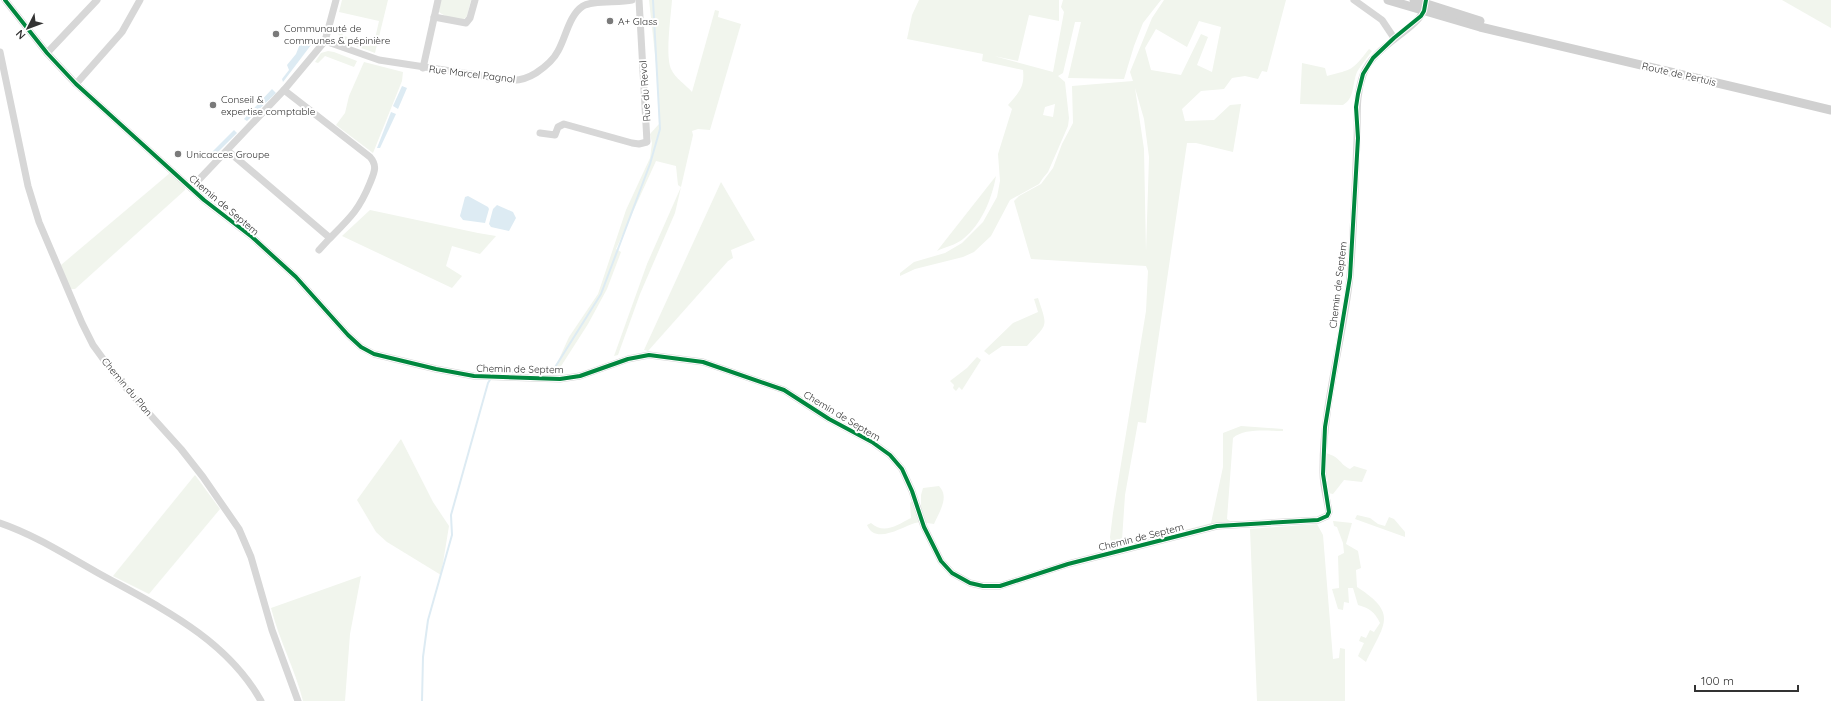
<svg xmlns="http://www.w3.org/2000/svg" width="1831" height="701" font-family="Quicksand,sans-serif">
	<style>
		.green { fill: #f1f5ed; fill-rule: evenodd }
		.water { fill: #ddebf3 }
		.lines { fill: none; stroke-linecap: round; stroke-linejoin: round }
		.stream { stroke: #ddebf3; stroke-width: 2 }
		.street { stroke: #d7d7d7; stroke-width: 7 }
		.secondary { stroke: #d0d0d0; stroke-width: 9 }
		.cycleway-casing { stroke: #fff; stroke-width: 6 }
		.cycleway { stroke: #00873e; stroke-width: 4 }
		.poi-dot { fill: #7a7a7a; stroke: #fff; stroke-width: 1.5 }
		.labels { text-anchor: middle; dominant-baseline: central; stroke-width: 4; stroke-linejoin: round; paint-order: stroke }
		.poi-label { font-size: 10px; fill: #333; stroke: #fff; text-anchor: start }
		.street-label { font-size: 10px; fill: #333; stroke: #fff }
	</style>
	<rect width="100%" height="100%" fill="#fff"/>
	<!-- green -->
	<g class="green">
		<path d="M 342,0 L 388,0 L 375,53 C 361,47 338,44 335,26 L 342,29 L 343,36 L 374,43 L 379,21 L 339,12 Z"/>
		<path d="M 440,0 L 471,0 L 467,16 L 464,19 C 456,19 445,17 439,12 Z"/>
		<path d="M 649,0 L 672,0 C 671,16 665,55 671,69 C 675,78 686,85 692,92 L 715,10 L 719,11 L 718,17 L 741,24 L 710,130 L 698,129 L 692,131 L 693,135 L 675,213 L 640,294 L 618,355 L 614,356 L 647,264 L 681,187 L 678,185 L 676,166 L 656,161 L 616,249 L 621,252 L 607,289 L 588,324 L 556,374 L 555,368 L 569,337 L 598,294 L 626,210 L 650,158 L 652,143 L 650,134 L 659,124 L 657,73 Z"/>
		<path d="M 919,0 L 1059,0 L 1059,21 L 1029,15 L 1018,61 L 994,56 L 1053,72 L 1064,12 L 1061,7 L 1063,0 L 1161,0 L 1143,23 L 1134,46 L 1124,79 L 1068,78 L 1081,22 L 1075,22 L 1063,73 L 1058,76 L 1065,82 L 1069,118 L 1068,126 L 1048,172 L 1043,178 L 1039,184 L 1010,200 L 991,236 L 974,252 L 963,257 L 915,269 L 900,276 L 900,273 L 914,262 L 945,253 L 962,243 L 983,222 L 997,197 L 1000,181 L 998,154 L 1012,109 L 1008,105 C 1018,93 1025,88 1023,70 L 982,61 L 983,54 L 907,39 L 912,15 ZM 1055,104 L 1053,117 L 1043,115 L 1045,107 Z"/>
		<path d="M 1164,0 L 1286,0 L 1267,72 L 1262,71 L 1258,79 L 1245,76 L 1232,78 L 1224,89 L 1201,91 L 1182,109 L 1185,121 L 1214,120 L 1230,105 L 1241,104 L 1233,152 L 1196,143 L 1187,143 L 1146,423 L 1138,422 L 1125,495 L 1122,540 L 1128,544 L 1133,544 L 1211,523 L 1223,467 L 1223,433 L 1241,426 L 1283,429 L 1283,431 C 1269,431 1244,428 1233,438 L 1227,519 L 1230,521 L 1253,521 L 1112,549 L 1110,537 L 1113,513 L 1146,311 L 1148,271 L 1146,266 L 1031,259 L 1014,201 L 1019,196 L 1041,184 L 1053,168 L 1062,144 L 1073,123 L 1072,86 L 1133,81 L 1130,72 L 1152,18 ZM 1199,21 L 1221,27 L 1212,72 L 1197,65 L 1208,37 L 1201,34 L 1181,75 L 1151,70 L 1145,48 L 1156,29 L 1187,47 ZM 1135,88 L 1144,119 L 1149,157 L 1146,252 L 1144,149 Z"/>
		<polygon points="1782,0 1831,0 1831,28"/>
		<path d="M 1369,49 L 1372,51 C 1367,58 1361,65 1357,72 C 1352,84 1355,98 1343,105 L 1300,104 L 1302,63 L 1325,68 L 1327,76 C 1353,69 1352,71 1369,49 Z"/>
		<polygon points="328,51 334,52 357,61 354,67 325,56 318,63 315,62 321,53"/>
		<polygon points="364,62 403,72 402,81 373,153 336,125 345,113 349,96"/>
		<polygon points="170,173 185,187 185,190 75,289 70,289 61,265"/>
		<path d="M 996,176 C 992,198 982,224 963,239 C 956,245 945,247 937,251 Z"/>
		<polygon points="721,182 755,240 731,250 733,258 728,261 648,351 644,350"/>
		<polygon points="370,210 478,233 496,236 480,254 452,246 446,266 462,276 452,288 342,236"/>
		<path d="M 1038,298 C 1048,328 1048,323 1027,346 L 1002,346 L 989,355 L 984,351 L 1013,323 L 1038,312 L 1034,299 Z"/>
		<polygon points="977,357 981,360 962,390 959,387 956,391 953,388 954,385 950,381 967,368"/>
		<polygon points="401,439 433,502 449,526 441,575 387,542 376,532 357,500"/>
		<path d="M 1326,453 C 1342,458 1338,463 1350,469 L 1354,466 L 1367,470 L 1362,482 L 1344,480 L 1333,494 L 1328,493 Z"/>
		<polygon points="195,475 220,509 149,594 113,576"/>
		<path d="M 939,486 C 950,497 939,512 934,524 C 928,523 921,522 915,523 C 902,527 875,545 867,525 L 871,523 C 884,535 897,525 911,518 L 910,503 L 912,501 L 916,509 L 921,505 L 921,495 L 923,488 Z"/>
		<polygon points="1357,515 1370,518 1378,524 1385,526 1389,517 1394,519 1405,532 1405,537 1355,519"/>
		<path d="M 1333,521 L 1352,523 L 1346,544 L 1358,551 L 1361,568 L 1356,570 L 1357,587 C 1399,614 1384,624 1366,662 L 1358,656 L 1364,643 L 1359,641 L 1361,636 L 1366,638 L 1370,630 L 1374,632 L 1380,623 C 1375,612 1369,608 1358,605 L 1353,588 L 1348,588 L 1349,603 L 1344,602 L 1343,610 L 1338,609 L 1332,589 L 1339,588 L 1338,556 L 1344,553 L 1343,543 L 1337,527 L 1334,526 Z"/>
		<polygon points="1317,524 1323,535 1333,659 1339,658 1340,648 1345,649 1345,701 1257,701 1250,529"/>
		<path d="M 361,576 L 350,634 L 345,701 L 303,701 C 295,669 279,640 271,608 Z"/>
	</g>
	<!-- water -->
	<g class="water">
		<polygon points="302,39 312,39 311,45 283,82 282,79 289,70 287,65 296,54"/>
		<polygon points="402,86 407,88 398,109 393,106"/>
		<polygon points="272,89 276,93 247,121 244,119"/>
		<polygon points="391,112 396,114 380,148 377,148"/>
		<polygon points="234,130 237,133 211,159 208,156"/>
		<polygon points="468,196 488,207 489,209 485,223 463,220 460,216 465,197"/>
		<polygon points="497,205 513,212 516,218 509,231 491,227 489,224 493,209"/>
	</g>
	<g class="lines">
		<!-- stream -->
		<g class="stream">
			<polyline points="493,374 494,372 552,372 601,294 650,164 660,129 653,0"/>
			<polyline points="422,701 423,657 428,620 452,535 451,515 488,383 491,378"/>
		</g>
		<!-- street -->
		<g class="street">
			<path d="M 5,0 L 47,53 L 76,84 L 204,200 L 252,237 L 296,277 L 348,335 L 361,347 L 374,354 L 436,369 L 474,376 L 560,379 L 580,376 L 628,359 L 649,355 L 703,362 L 784,390 L 829,419 L 872,442 L 890,455 L 902,469 L 912,491 L 924,527 L 941,561 L 952,573 L 970,583 L 983,586 L 1000,586 L 1068,564 L 1217,526 L 1318,520 L 1327,516 L 1329,512 C 1327,499 1323,486 1323,473 C 1322,407 1343,342 1350,276 C 1354,231 1355,185 1357,140 C 1358,117 1355,97 1363,75 C 1374,44 1419,30 1425,7"/>
			<polyline points="1354,0 1382,20 1394,38"/>
			<polyline points="434,17 466,23 470,18 475,0"/>
			<path d="M 325,41 L 379,60 L 510,80 C 520,81 528,78 536,73 C 545,67 553,61 558,51 C 566,37 569,15 583,6 C 593,0 619,3 632,0"/>
			<polyline points="0,52 28,186 39,222 82,323 93,345 117,378 181,449 203,477 239,529 251,557 272,630 298,701"/>
			<polyline points="47,53 97,0"/>
			<polyline points="423,68 438,0"/>
			<polyline points="76,84 122,32 140,0"/>
			<polyline points="540,133 555,135 558,127 564,124 632,143 639,144 647,142 639,0"/>
			<path d="M 228,151 L 330,238 C 350,218 359,210 370,183 C 374,173 378,166 370,157 L 284,90"/>
			<polyline points="191,188 284,90 325,41 336,0"/>
			<polyline points="319,250 330,238"/>
			<path d="M 0,523 C 35,535 66,555 98,573 C 159,607 226,638 261,701"/>
		</g>
		<!-- secondary -->
		<g class="secondary">
			<polyline points="1388,0 1480,27 1831,110"/>
			<polyline points="1414,0 1480,21"/>
		</g>
		<defs>
			<polyline id="cycleway" points="5,0 47,53 76,84 204,200 252,237 296,277 348,335 361,347 374,354 436,369 474,376 560,379 580,376 628,359 649,355 703,362 784,390 829,419 872,442 890,455 902,469 912,491 924,527 941,561 952,573 970,583 983,586 1000,586 1068,564 1217,526 1318,520 1327,516 1329,512 1323,474 1325,427 1350,277 1358,138 1356,107 1358,94 1363,74 1373,58 1394,38 1421,16 1424,11 1426,0"/>
		</defs>
		<!-- cycleway casing -->
		<use href="#cycleway" class="cycleway-casing"/>
		<!-- cycleway -->
		<use href="#cycleway" class="cycleway"/>
	</g>
	<!-- markers -->
	<g class="poi-dot">
		<circle cx="610" cy="21" r="4"/>
		<circle cx="276" cy="34" r="4"/>
		<circle cx="213" cy="105" r="4"/>
		<circle cx="178" cy="154" r="4"/>
	</g>
	<g class="labels">
		<!-- poi labels -->
		<g class="poi-label">
			<text x="618" y="21">A+ Glass</text>
			<text x="284" y="28">Communauté de<tspan x="284" dy="12">communes &amp; pépinière</tspan></text>
			<text x="221" y="99">Conseil &amp;<tspan x="221" dy="12">expertise comptable</tspan></text>
			<text x="186" y="154">Unicacces Groupe</text>
		</g>
		<!-- street labels -->
		<g class="street-label">
			<text transform="translate(472 74) rotate(7)">Rue Marcel Pagnol</text>
			<text transform="translate(1679 74) rotate(13)">Route de Pertuis</text>
			<text transform="translate(645 91) rotate(-94)">Rue du Revol</text>
			<text transform="translate(224 205) rotate(40)">Chemin de Septem</text>
			<text transform="translate(1338 285) rotate(-83)">Chemin de Septem</text>
			<text transform="translate(520 369) rotate(1)">Chemin de Septem</text>
			<text transform="translate(127 387) rotate(50)">Chemin du Plan</text>
			<text transform="translate(842 416) rotate(31)">Chemin de Septem</text>
			<text transform="translate(1141 537) rotate(-14)">Chemin de Septem</text>
		</g>
	</g>
	<!-- north arrow -->
	<g transform="translate(28 28) rotate(228)" stroke="#ffffff" stroke-width="3" paint-order="stroke">
	<path d="M0-3L7 15L0 10L-7 15Z" fill="#333333"/>
	<text y="-6" font-size="11" font-weight="bold" text-anchor="middle" fill="#333333">N</text>
	</g>
	<!-- scale -->
	<path d="M1695 685v6h103v-6" fill="none" stroke="#333333" stroke-width="2"/>
	<text x="1701" y="685" font-size="12" fill="#333333" stroke="#ffffff" stroke-width="3" paint-order="stroke">100 m</text>
</svg>
